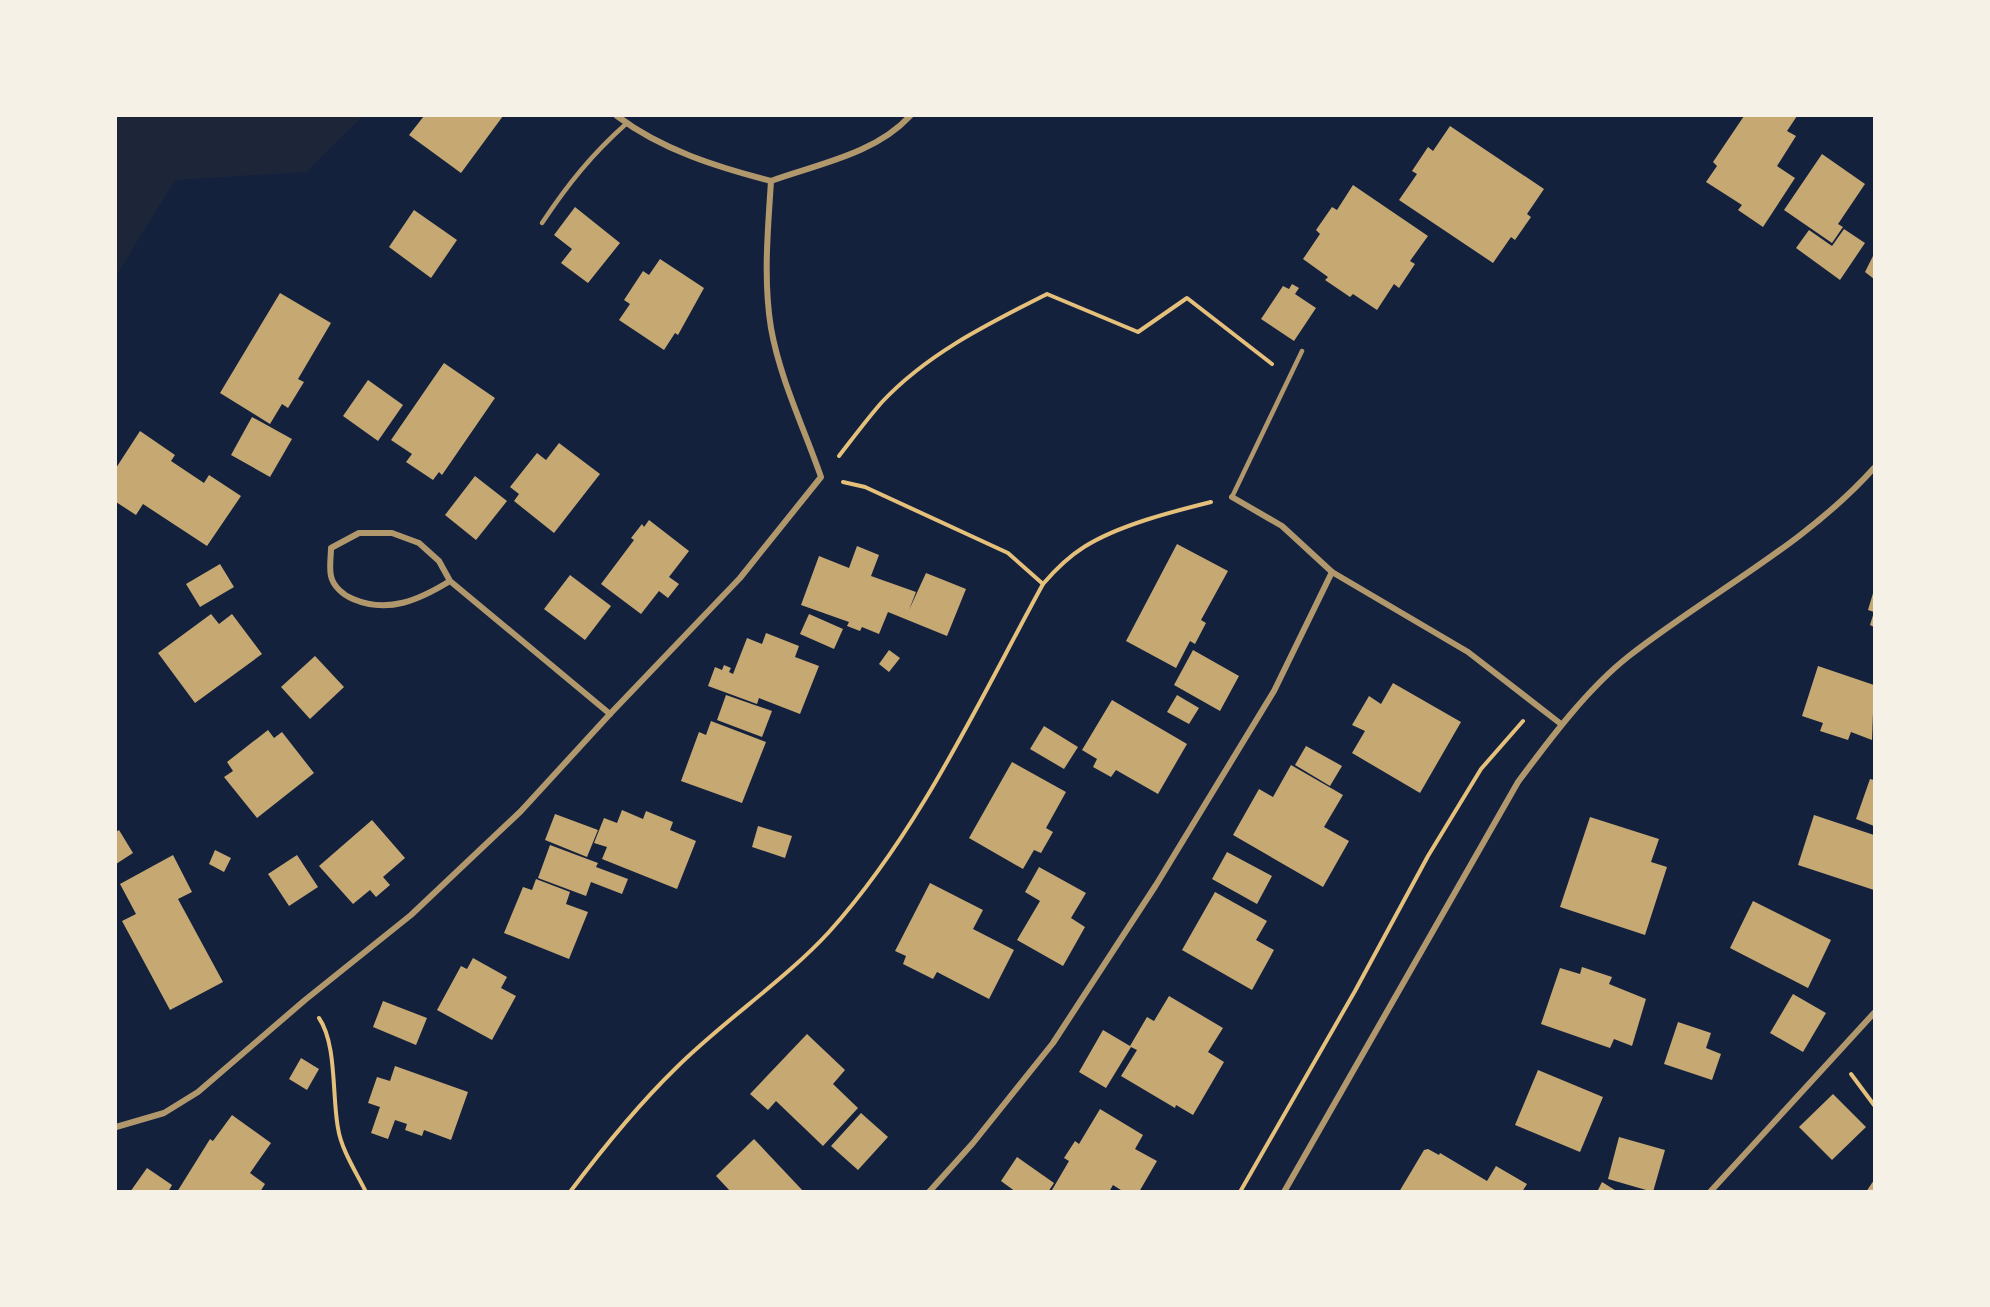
<svg xmlns="http://www.w3.org/2000/svg" width="1990" height="1307" font-family="'Roboto Condensed',sans-serif">
	<style>
		.green { fill: #1d2539 }
		.building { fill: #c6a872 }
		.lines { fill: none; stroke-linecap: round; stroke-linejoin: round }
		.path { stroke: #e5c07b; stroke-width: 4 }
		.service { stroke: #b1986c; stroke-width: 4.5 }
		.minor { stroke: #b1986c; stroke-width: 6 }
	</style>
	<rect width="100%" height="100%" fill="#14213d"/>
	<!-- green -->
	<polygon class="green" points="116,116 363,116 306,172 175,180 116,276"/>
	<!-- building -->
	<g class="building">
		<polygon points="424,116 503,116 461,173 409,135"/>
		<polygon points="1744,116 1797,116 1787,131 1796,136 1777,166 1795,178 1763,227 1738,210 1742,205 1706,182 1717,166 1713,162"/>
		<polygon points="1450,126 1544,189 1527,214 1531,217 1515,240 1511,237 1493,263 1399,200 1417,174 1412,171 1428,147 1433,151"/>
		<polygon points="1822,154 1865,184 1838,224 1843,227 1832,243 1784,210"/>
		<polygon points="1353,185 1428,236 1410,261 1415,264 1399,288 1394,284 1377,310 1353,294 1350,297 1325,280 1328,277 1303,259 1320,234 1316,230 1332,207 1337,210"/>
		<polygon points="575,207 620,243 588,283 561,263 572,249 554,235"/>
		<polygon points="414,210 457,240 431,278 389,247"/>
		<polygon points="1844,229 1865,243 1840,280 1796,248 1809,230 1832,246"/>
		<polygon points="1874,254 1874,279 1865,272"/>
		<polygon points="660,259 704,288 678,335 675,333 664,350 619,320 630,304 624,300 643,271 649,275"/>
		<polygon points="1292,284 1299,288 1295,294 1316,308 1294,341 1261,319 1283,286 1289,289"/>
		<polygon points="280,293 331,323 298,379 304,382 288,408 282,404 270,424 220,393"/>
		<polygon points="444,363 495,398 442,475 439,472 433,480 406,462 412,454 391,440"/>
		<polygon points="368,380 403,405 378,441 343,416"/>
		<polygon points="252,417 292,439 270,477 231,455"/>
		<polygon points="140,431 175,455 171,461 204,483 209,475 241,496 207,546 143,504 136,515 116,502 116,468"/>
		<polygon points="559,443 600,474 554,533 514,501 519,494 510,487 537,453 546,460"/>
		<polygon points="475,476 507,501 476,540 445,515"/>
		<polygon points="649,520 689,551 669,577 679,584 668,598 659,591 641,614 601,584 634,540 631,538 642,524 644,527"/>
		<polygon points="1177,544 1228,571 1201,620 1206,623 1195,644 1190,641 1176,668 1126,641"/>
		<polygon points="857,546 879,555 871,576 916,592 909,610 926,573 966,589 947,636 888,612 879,634 862,627 860,631 847,626 849,622 801,605 819,556 849,568"/>
		<polygon points="220,564 234,587 200,607 186,584"/>
		<polygon points="570,575 611,606 585,640 544,609"/>
		<polygon points="1874,590 1874,627 1870,625 1874,612 1868,610"/>
		<polygon points="211,614 219,624 232,614 262,654 195,703 158,653"/>
		<polygon points="809,614 843,629 834,649 800,634"/>
		<polygon points="766,633 799,646 795,657 819,666 800,714 759,698 757,704 708,686 715,667 722,670 724,665 731,668 729,672 733,674 747,638 762,644"/>
		<polygon points="889,650 900,658 889,672 879,664"/>
		<polygon points="1193,650 1239,676 1220,711 1174,685"/>
		<polygon points="315,656 344,687 310,719 281,687"/>
		<polygon points="1818,666 1874,685 1872,740 1851,732 1848,740 1820,731 1823,723 1802,716"/>
		<polygon points="1393,683 1461,722 1420,793 1352,753 1365,731 1352,725 1369,696 1381,704"/>
		<polygon points="726,695 772,711 762,737 717,720"/>
		<polygon points="1177,695 1199,708 1189,724 1167,712"/>
		<polygon points="1112,700 1187,744 1158,794 1116,770 1111,777 1093,767 1097,759 1082,750"/>
		<polygon points="711,721 766,742 742,803 681,781 699,732 706,735"/>
		<polygon points="1044,726 1078,747 1064,769 1030,749"/>
		<polygon points="268,730 274,738 282,732 314,773 257,818 224,777 233,771 227,762"/>
		<polygon points="1306,746 1342,766 1330,786 1295,765"/>
		<polygon points="1012,762 1066,792 1046,828 1053,832 1041,853 1034,850 1023,869 969,838"/>
		<polygon points="1291,765 1343,795 1324,827 1349,841 1323,887 1233,835 1259,789 1273,797"/>
		<polygon points="1870,779 1874,780 1874,826 1856,819"/>
		<polygon points="622,810 643,819 646,811 673,822 670,830 696,841 677,889 602,859 607,847 594,843 604,818 617,823"/>
		<polygon points="555,814 598,830 587,857 545,840"/>
		<polygon points="1814,815 1874,835 1874,890 1798,865"/>
		<polygon points="1590,817 1659,839 1651,862 1667,867 1645,935 1560,907"/>
		<polygon points="372,820 405,858 383,877 390,885 376,897 370,890 353,904 319,866"/>
		<polygon points="758,826 792,836 785,858 752,847"/>
		<polygon points="119,830 133,853 116,864 116,832"/>
		<polygon points="550,845 598,863 596,867 628,879 622,894 591,882 586,896 538,878"/>
		<polygon points="215,850 231,858 224,872 209,864"/>
		<polygon points="1227,852 1272,876 1257,904 1212,879"/>
		<polygon points="173,855 192,892 178,899 223,982 170,1010 122,921 136,914 120,884"/>
		<polygon points="297,855 318,887 289,906 268,874"/>
		<polygon points="1039,867 1086,893 1071,918 1085,927 1063,966 1017,940 1040,901 1025,892"/>
		<polygon points="536,879 570,892 566,904 588,912 569,959 504,933 523,887 532,890"/>
		<polygon points="930,883 983,910 973,929 1014,950 989,999 937,972 933,979 903,964 906,956 895,951"/>
		<polygon points="1215,892 1267,921 1256,940 1274,950 1252,990 1182,950"/>
		<polygon points="1753,901 1831,940 1808,988 1730,948"/>
		<polygon points="473,958 507,977 501,988 516,996 492,1040 437,1010 461,966 467,969"/>
		<polygon points="1582,967 1612,977 1609,984 1646,999 1632,1046 1614,1039 1610,1048 1541,1024 1560,968 1580,974"/>
		<polygon points="1793,994 1826,1013 1803,1052 1770,1033"/>
		<polygon points="1169,996 1223,1028 1208,1052 1224,1062 1193,1115 1176,1105 1175,1108 1121,1076 1137,1050 1131,1047 1106,1088 1079,1072 1103,1030 1130,1046 1147,1017 1154,1021"/>
		<polygon points="383,1001 427,1018 416,1045 373,1027"/>
		<polygon points="1678,1022 1711,1033 1706,1048 1721,1054 1712,1080 1664,1064"/>
		<polygon points="807,1034 845,1070 833,1084 858,1108 823,1146 776,1101 768,1110 750,1094"/>
		<polygon points="301,1058 319,1069 307,1090 289,1079"/>
		<polygon points="395,1066 468,1092 451,1140 424,1130 422,1136 405,1130 407,1124 395,1120 388,1139 371,1133 380,1107 368,1103 377,1077 390,1081"/>
		<polygon points="1538,1070 1603,1097 1580,1152 1515,1125"/>
		<polygon points="1833,1094 1866,1127 1832,1160 1799,1127"/>
		<polygon points="1100,1109 1143,1135 1135,1149 1157,1161 1139,1192 1124,1192 1113,1185 1109,1192 1054,1192 1052,1190 1069,1161 1064,1158 1075,1141 1079,1144"/>
		<polygon points="861,1113 888,1137 858,1170 831,1146"/>
		<polygon points="232,1115 271,1143 250,1173 265,1184 260,1192 177,1192 210,1139 213,1141"/>
		<polygon points="1619,1137 1665,1150 1653,1192 1608,1179"/>
		<polygon points="754,1139 804,1192 731,1192 716,1176"/>
		<polygon points="1428,1149 1439,1155 1440,1153 1487,1181 1496,1166 1527,1184 1522,1192 1399,1192 1424,1150"/>
		<polygon points="1017,1157 1054,1183 1048,1192 1016,1192 1001,1181"/>
		<polygon points="147,1168 172,1185 168,1192 130,1192"/>
		<polygon points="1874,1180 1874,1192 1866,1192"/>
		<polygon points="1602,1182 1618,1192 1597,1192"/>
	</g>
	<g class="lines">
		<!-- path -->
		<g class="path">
			<path d="M 839,456 C 853,438 867,419 882,402 C 928,353 988,324 1047,294 L 1138,332 L 1187,298 L 1272,364"/>
			<polyline points="843,482 865,487 1008,553 1043,584"/>
			<path d="M 319,1018 C 337,1044 332,1097 338,1128 C 341,1149 356,1172 366,1192"/>
			<polyline points="1851,1074 1874,1105"/>
			<path d="M 570,1192 C 603,1148 637,1106 676,1068 C 723,1021 785,980 829,932 C 919,832 979,701 1043,584 C 1055,570 1068,557 1084,547 C 1119,525 1171,512 1211,502"/>
			<polyline points="1240,1192 1355,991 1428,856 1481,769 1523,721"/>
		</g>
		<!-- service -->
		<g class="service">
			<path d="M 542,223 C 568,184 592,154 627,123"/>
			<polyline points="1232,497 1302,351"/>
		</g>
		<!-- minor -->
		<g class="minor">
			<path d="M 617,116 C 662,150 717,167 771,181"/>
			<polyline points="1232,497 1282,526 1332,572 1468,652 1561,724"/>
			<path d="M 450,581 C 419,600 388,614 353,599 C 343,595 333,586 331,576 C 329,568 331,556 331,548 L 359,533 L 392,533 L 419,543 L 439,561 L 450,581 L 610,714"/>
			<path d="M 116,1127 L 164,1113 L 198,1092 L 305,1000 L 411,915 L 521,811 L 610,714 L 740,578 L 821,477 C 804,428 780,379 771,328 C 763,279 768,229 771,181 C 818,164 875,154 910,116"/>
			<polyline points="929,1192 973,1143 1053,1043 1156,885 1274,691 1332,572"/>
			<path d="M 1284,1192 L 1518,782 C 1550,739 1587,689 1629,656 C 1711,592 1805,545 1874,468"/>
			<polyline points="1710,1192 1874,1013"/>
		</g>
	</g>
	<!-- border -->
	<rect width="1990" height="1307" fill="none" stroke="#f6f1e7" stroke-width="234"/>
</svg>
